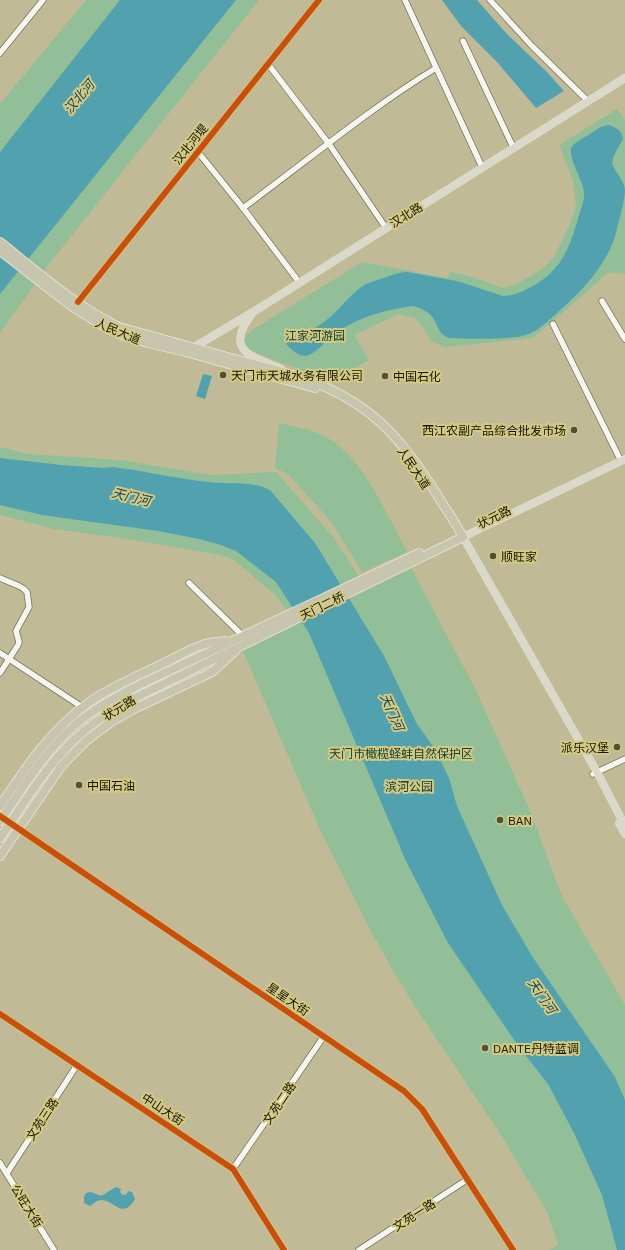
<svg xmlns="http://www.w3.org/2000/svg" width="625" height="1250" font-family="'IBM Plex Sans','Noto Sans SC',sans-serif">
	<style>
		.green { fill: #92bf98 }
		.water { fill: #51a2ae }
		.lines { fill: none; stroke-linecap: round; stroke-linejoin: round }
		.minor-casing { stroke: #777459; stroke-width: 7 }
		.major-casing { stroke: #e3e0d0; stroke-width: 8 }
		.highway-casing { stroke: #e3e0d0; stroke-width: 10 }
		.minor { stroke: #f6f5ef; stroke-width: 5.5 }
		.major { stroke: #dad8c8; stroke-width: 7 }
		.highway { stroke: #c8c5af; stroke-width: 8 }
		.cycleway-casing { stroke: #d1c984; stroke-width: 8 }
		.cycleway { stroke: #c94f0a; stroke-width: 6 }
		.poi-dot { fill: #534f34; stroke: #d1c984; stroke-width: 1.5 }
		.labels { text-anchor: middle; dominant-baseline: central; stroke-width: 4; stroke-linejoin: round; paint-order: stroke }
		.street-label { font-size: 12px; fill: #191500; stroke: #d1c984 }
		.park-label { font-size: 12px; fill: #18402f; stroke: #d1c984 }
		.poi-label { font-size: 12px; fill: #191500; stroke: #d1c984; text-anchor: start }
		.water-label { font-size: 13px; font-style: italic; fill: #174655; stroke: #d1c984 }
	</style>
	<rect width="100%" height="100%" fill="#c0bb96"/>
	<!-- green -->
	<g class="green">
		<polygon points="86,0 259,0 50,263 0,333 0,104"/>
		<polygon points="617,109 625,120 625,274 608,272 590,289 533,338 444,347 430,340 423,327 415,318 398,314 354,335 369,360 332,382 249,350 246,347 244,339 252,330 362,262 447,278 451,272 473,277 502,288 516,284 531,276 544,267 554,257 569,226 576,207 573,180 559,145"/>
		<path d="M 279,423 C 295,427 312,429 326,437 C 364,458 387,515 407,552 L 362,572 L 337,531 L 326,516 L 288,474 L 275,468 Z"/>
		<polygon points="0,447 28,454 120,460 211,475 276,472 334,538 367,589 411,568 475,688 531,813 561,894 625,1005 625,1250 549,1250 558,1245 547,1212 499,1132 419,1013 395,974 369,928 320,830 243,651 294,626 286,609 276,596 234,560 220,555 128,539 54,529 0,515"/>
	</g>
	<!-- water -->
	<g class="water">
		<polygon points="120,0 236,0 0,294 0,152"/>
		<polygon points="442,0 477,0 506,33 547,72 564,91 536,108 497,62 461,26"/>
		<path d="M 608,125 C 616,127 622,131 623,139 L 614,155 L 612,163 C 615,173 624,179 625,190 C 625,199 622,208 620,217 C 617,228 615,239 610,249 C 598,275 577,295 556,314 C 547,322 538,331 526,335 C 510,340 468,339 450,338 C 439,336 438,325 433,318 C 428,311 421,308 413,306 C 384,310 355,318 332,336 C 326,341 313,356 305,356 C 298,356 292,350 287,345 L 286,343 L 287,340 C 302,334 317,329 329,318 C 342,307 351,293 366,284 L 398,273 L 407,272 L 457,281 L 503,296 C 513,296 522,292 531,287 C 561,271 569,249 578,219 C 580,210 585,201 584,192 C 582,178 569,161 571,148 L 574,144 L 601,127 Z"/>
		<polygon points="203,374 212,376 205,399 196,396"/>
		<path d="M 0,458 L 61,465 L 103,468 L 113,467 C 146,471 177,479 210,482 C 231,485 249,480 270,490 L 315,543 L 384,656 L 417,724 L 435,749 L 449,778 L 457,806 L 502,905 L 532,956 L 615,1077 L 625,1100 L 625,1250 L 617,1250 L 602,1195 L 574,1133 L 548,1084 L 519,1047 L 448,943 L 406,861 L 309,633 L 276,582 L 236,551 L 221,545 L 199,539 L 158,531 L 42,515 L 0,505 Z"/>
		<path d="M 116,1187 L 121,1189 L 120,1192 L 123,1195 L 127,1194 L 128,1191 L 132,1192 L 135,1199 C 122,1221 114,1199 101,1200 C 97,1200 93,1204 90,1206 L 84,1203 L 84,1197 L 86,1193 L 91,1192 L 101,1196 Z"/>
	</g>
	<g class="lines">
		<defs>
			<g id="minor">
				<polyline points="405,0 482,167"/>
				<polyline points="490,0 532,46 588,101"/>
				<polyline points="463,41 513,147"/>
				<polyline points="0,53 43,0"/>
				<polyline points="268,64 329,144 386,228"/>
				<polyline points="198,152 243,208 299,282"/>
				<path d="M 243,208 C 307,161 369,109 436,68"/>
				<polyline points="602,301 625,339"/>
				<polyline points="78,302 319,0"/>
				<polyline points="553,324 619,457"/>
				<polyline points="0,578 19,586 24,589 27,592 29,607 16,631 19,642 18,645 0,673"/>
				<polyline points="189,583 243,636"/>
				<polyline points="0,653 82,707"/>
				<polyline points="593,774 625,759"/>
				<polyline points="0,816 404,1091 422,1109 513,1250"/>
				<polyline points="0,1014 233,1169 284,1250"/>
				<polyline points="0,1163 54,1250"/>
				<polyline points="233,1169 324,1036"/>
				<polyline points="7,1173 77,1065"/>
				<polyline points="359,1250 468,1179"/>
			</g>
			<g id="major">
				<path d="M 251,315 C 224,351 252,356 281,369"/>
				<polyline points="191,349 253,312 625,78"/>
				<polyline points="625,459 463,537 597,772 625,826"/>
				<polyline points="619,823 625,834"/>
			</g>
			<g id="highway">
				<path d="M 0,242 C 38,272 75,306 119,327 L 303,378 C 370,402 399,435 436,493 C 445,508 455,522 463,537 L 147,692 C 120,705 95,720 73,741 C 44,769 23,805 0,838"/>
				<polyline points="0,251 74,308 108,329 124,336 148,343 186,352 315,388"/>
				<path d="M 0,806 C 26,767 52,728 91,701 C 112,687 135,677 158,666 C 173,659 189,649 205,644 C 212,642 219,642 226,641"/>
				<path d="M 0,821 C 23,787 45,751 76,724 C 95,708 117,696 139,685 L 419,553"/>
				<polyline points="0,856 60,768 69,758 87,740 111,722 132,710 212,672 235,651"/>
			</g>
		</defs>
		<!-- minor casing -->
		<use href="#minor" class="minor-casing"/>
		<!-- major casing -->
		<use href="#major" class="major-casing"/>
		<!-- highway casing -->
		<use href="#highway" class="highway-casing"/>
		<!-- minor -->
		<use href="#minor" class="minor"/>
		<!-- major -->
		<use href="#major" class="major"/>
		<!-- highway -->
		<use href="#highway" class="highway"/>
		<defs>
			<g id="cycleway">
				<polyline points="78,302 319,0"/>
				<polyline points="0,816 404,1091 422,1109 513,1250"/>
				<polyline points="0,1014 233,1169 284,1250"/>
			</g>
		</defs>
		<!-- cycleway casing -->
		<use href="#cycleway" class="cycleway-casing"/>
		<!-- cycleway -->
		<use href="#cycleway" class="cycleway"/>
	</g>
	<!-- markers -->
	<g class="poi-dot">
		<circle cx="223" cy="375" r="4"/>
		<circle cx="385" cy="376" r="4"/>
		<circle cx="574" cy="430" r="4"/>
		<circle cx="493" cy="556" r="4"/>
		<circle cx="617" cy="747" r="4"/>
		<circle cx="79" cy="785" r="4"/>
		<circle cx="500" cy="820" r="4"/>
		<circle cx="485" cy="1048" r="4"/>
	</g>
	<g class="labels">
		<!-- street labels -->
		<g class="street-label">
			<text transform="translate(190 144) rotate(-51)">汉北河堤</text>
			<text transform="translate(406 215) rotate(-32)">汉北路</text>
			<text transform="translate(118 331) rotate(23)">人民大道</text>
			<text transform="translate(414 468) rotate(56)">人民大道</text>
			<text transform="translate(494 517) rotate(-26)">状元路</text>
			<text transform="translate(322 606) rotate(-26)">天门二桥</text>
			<text transform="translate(119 708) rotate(-31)">状元路</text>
			<text transform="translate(288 999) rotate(34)">星星大街</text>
			<text transform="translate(279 1103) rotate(-56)">文苑二路</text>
			<text transform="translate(163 1109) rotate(33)">中山大街</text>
			<text transform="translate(42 1119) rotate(-57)">文苑三路</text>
			<text transform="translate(27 1206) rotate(58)">公旺大街</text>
			<text transform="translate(414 1215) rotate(-33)">文苑一路</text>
		</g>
		<!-- park labels -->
		<g class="park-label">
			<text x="315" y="335">江家河游园</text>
			<text x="401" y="753">天门市橄榄蛏蚌自然保护区</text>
			<text x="409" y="786">滨河公园</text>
		</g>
		<!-- poi labels -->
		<g class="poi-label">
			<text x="231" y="375">天门市天城水务有限公司</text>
			<text x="393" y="376">中国石化</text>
			<text x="566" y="430" text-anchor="end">西江农副产品综合批发市场</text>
			<text x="501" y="556">顺旺家</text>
			<text x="609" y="747" text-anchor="end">派乐汉堡</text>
			<text x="87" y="785">中国石油</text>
			<text x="508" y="820">BAN</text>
			<text x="493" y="1048">DANTE丹特蓝调</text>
		</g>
		<!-- water labels -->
		<g class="water-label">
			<text transform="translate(79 97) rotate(-50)">汉北河</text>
			<text transform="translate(131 497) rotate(14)">天门河</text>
			<text transform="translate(392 712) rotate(66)">天门河</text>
			<text transform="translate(542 996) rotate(55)">天门河</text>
		</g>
	</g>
</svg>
